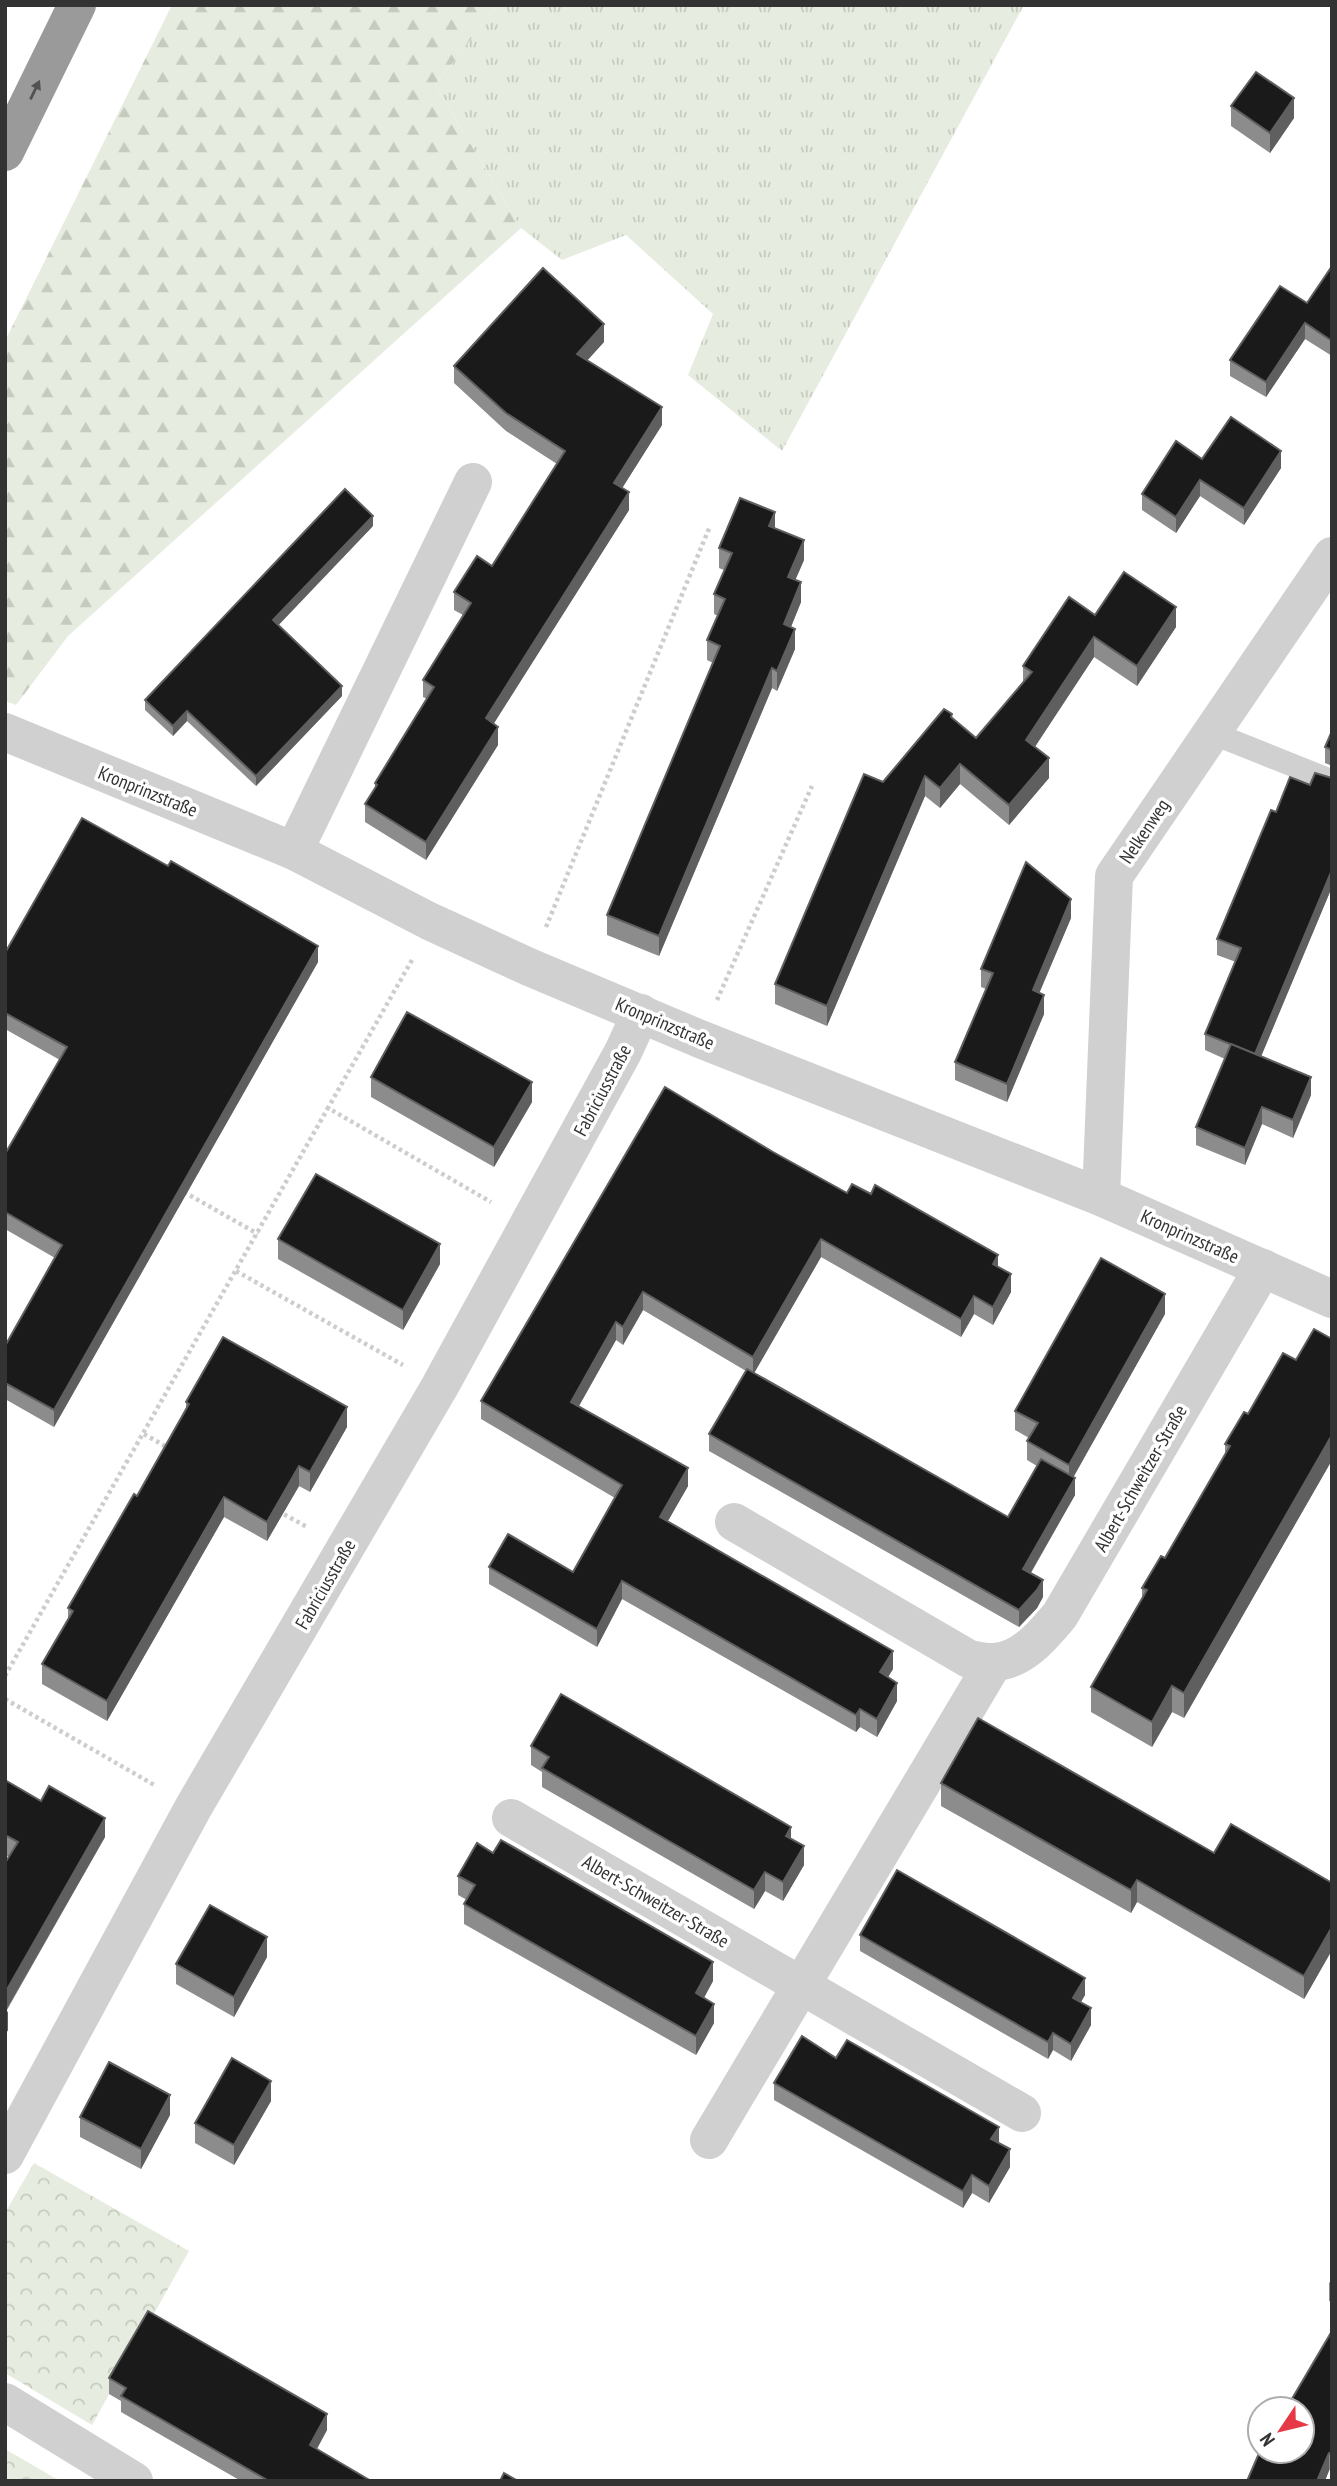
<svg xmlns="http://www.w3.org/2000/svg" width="1337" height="2486" font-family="'PT Sans Narrow',sans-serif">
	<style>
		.grass { fill: url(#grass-tufts) }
		.forest { fill: url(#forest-firs) }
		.park { fill: url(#park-crowns) }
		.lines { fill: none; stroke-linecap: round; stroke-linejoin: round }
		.path { stroke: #cdcdcd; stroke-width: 4.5; stroke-dasharray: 3.5 3.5; stroke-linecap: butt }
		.lane { stroke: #d0d0d0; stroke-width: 23 }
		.street { stroke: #d0d0d0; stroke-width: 38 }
		.highway { stroke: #9a9a9a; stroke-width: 38 }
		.wall { fill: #8c8c8c }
		.shaded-wall { fill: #5f5f5f }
		.building { fill: #1a1a1a; stroke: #5f5f5f; stroke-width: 2 }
		.oneway { fill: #525252 }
		.labels { text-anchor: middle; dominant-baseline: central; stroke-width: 7; stroke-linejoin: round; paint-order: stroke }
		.street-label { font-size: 19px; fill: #333; stroke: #fff }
	</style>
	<defs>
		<pattern id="grass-tufts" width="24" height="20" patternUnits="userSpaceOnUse" patternTransform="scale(1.75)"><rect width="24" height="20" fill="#e6ecdf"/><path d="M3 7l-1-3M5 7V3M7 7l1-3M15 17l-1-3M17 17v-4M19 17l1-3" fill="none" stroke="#c6cbc0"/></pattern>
		<pattern id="forest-firs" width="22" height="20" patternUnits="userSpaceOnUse" patternTransform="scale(1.75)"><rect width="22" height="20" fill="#e6ecdf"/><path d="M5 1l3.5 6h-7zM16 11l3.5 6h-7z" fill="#c6cbc0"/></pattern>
		<pattern id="park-crowns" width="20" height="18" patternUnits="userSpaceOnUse" patternTransform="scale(1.75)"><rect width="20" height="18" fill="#e6ecdf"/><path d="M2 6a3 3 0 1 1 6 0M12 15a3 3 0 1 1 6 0" fill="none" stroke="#c6cbc0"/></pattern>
	</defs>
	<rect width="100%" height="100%" fill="#fff"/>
	<!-- grass -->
	<polygon class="grass" points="498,5 1024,5 782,451 688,375 713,314 626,235 562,260 521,228 435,85"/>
	<!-- forest -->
	<polygon class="forest" points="172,5 498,5 435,85 521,228 68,636 16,705 5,701 5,341"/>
	<!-- park -->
	<g class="park">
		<polygon points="34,2163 189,2251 92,2425 5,2373 5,2213"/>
		<polygon points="5,2449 60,2481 5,2481"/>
	</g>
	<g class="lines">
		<!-- path -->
		<g class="path">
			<polyline points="546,927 710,526"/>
			<polyline points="412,960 328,1108 491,1202"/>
			<polyline points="717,1000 812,786"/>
			<polyline points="184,1192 258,1234"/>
			<polyline points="236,1271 403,1365"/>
			<polyline points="144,1434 170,1449"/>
			<polyline points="278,1511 307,1527"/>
			<polyline points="5,1676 328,1108"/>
			<polyline points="5,1699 156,1786"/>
		</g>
		<!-- lane -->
		<polyline class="lane" points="1212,733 1332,781"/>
		<!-- street -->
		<g class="street">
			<polyline points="5,732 294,851 429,921 529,967 700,1039 1101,1197 1332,1299"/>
			<polyline points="294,851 473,482"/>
			<polyline points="1101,1197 1114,876 1332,556"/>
			<path d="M 734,1522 L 969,1659 C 976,1660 984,1662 991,1662 C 1021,1663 1043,1635 1060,1615 L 1263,1268"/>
			<polyline points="511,1818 1022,2113"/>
			<polyline points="709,2140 994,1662"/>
			<polyline points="5,2155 193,1808 440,1386 623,1052 641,1013"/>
			<polyline points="5,2402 134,2481"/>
		</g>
		<!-- highway -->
		<polyline class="highway" points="5,152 77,5"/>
	</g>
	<!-- wall -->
	<g class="wall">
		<polygon points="1231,106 1294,118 1270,153 1231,126"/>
		<polygon points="1332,266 1332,356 1305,339 1266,397 1230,376 1230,360 1307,303"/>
		<polygon points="604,342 587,360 662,425 622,488 629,510 493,724 498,745 426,860 365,822 365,804 375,789 375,783 427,699 423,697 423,680 463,615 454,610 454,592 492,566 557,464 506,431 454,383 454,366"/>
		<polygon points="1202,459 1281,468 1244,525 1200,496 1176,533 1142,510 1142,494"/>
		<polygon points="373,526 278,625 342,696 256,786 187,721 173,736 145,710 145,700"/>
		<polygon points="775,528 804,560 795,580 801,602 791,627 795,649 777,691 772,688 659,956 607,935 607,915 713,663 707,660 707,640 718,616 714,614 714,594 724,570 719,568 719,548"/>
		<polygon points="1095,615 1176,627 1137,686 1094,657 1035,747 1049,778 1009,825 960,784 940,808 925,796 827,1026 775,1004 775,984 952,718 976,738 1023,683 1023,666"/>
		<polygon points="1332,731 1332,766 1325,763 1325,747"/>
		<polygon points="1332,778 1332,887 1261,1056 1311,1095 1293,1138 1262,1124 1245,1165 1196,1145 1196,1127 1225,1059 1205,1050 1205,1034 1236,962 1217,955 1217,939 1276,812 1310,785"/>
		<polygon points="168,866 318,962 54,1427 5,1399 5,1346 55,1258 5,1229 5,1154 60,1060 5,1029 5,953"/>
		<polygon points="1071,918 1039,993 1044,1014 1007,1102 955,1080 955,1062 986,989 981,987 981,969"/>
		<polygon points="371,1077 532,1102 494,1167 371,1097"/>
		<polygon points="773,1152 847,1193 998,1267 1011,1292 993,1325 974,1314 961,1337 821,1257 754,1373 1008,1517 1037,1466 1027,1460 1027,1441 1029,1438 1015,1430 1015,1411 1165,1314 1073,1477 1075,1495 1031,1573 1043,1597 1037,1608 1019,1627 709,1451 709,1434 746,1371 643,1310 623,1345 616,1340 579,1406 688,1486 667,1522 893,1669 888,1677 897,1701 877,1737 860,1727 856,1732 622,1599 597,1647 489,1584 489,1567 573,1572 615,1498 481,1419 481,1401"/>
		<polygon points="278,1239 440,1264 403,1330 278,1259"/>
		<polygon points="1332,1339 1332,1460 1184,1718 1172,1712 1152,1747 1091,1712 1091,1687 1142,1599 1142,1588 1165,1558 1225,1454 1225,1444 1248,1414 1296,1360"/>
		<polygon points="186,1402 347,1427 310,1492 299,1486 267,1541 224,1517 107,1721 42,1684 42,1664 68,1620 68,1608 137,1496 186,1409"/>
		<polygon points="531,1746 791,1839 804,1865 783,1901 765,1891 754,1909 542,1787 542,1772 531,1765"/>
		<polygon points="5,1780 105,1837 7,2010 8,2030 5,2035 5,1863 9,1857 5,1855"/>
		<polygon points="941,1783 1332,1883 1332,1950 1304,1999 1137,1902 1131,1913 941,1806"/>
		<polygon points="458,1876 713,1981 704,1998 714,2023 696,2055 464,1924 464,1904 467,1900 458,1895"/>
		<polygon points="860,1935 1085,1995 1081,2002 1091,2025 1071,2061 1053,2050 1048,2059 860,1951"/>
		<polygon points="267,1957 234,2017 176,1984 176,1964"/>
		<polygon points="836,2058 999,2143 1010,2167 989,2203 972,2193 963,2208 774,2100 774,2083"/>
		<polygon points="271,2101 234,2165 195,2143 195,2123"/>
		<polygon points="170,2115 141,2169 80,2137 80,2117"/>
		<polygon points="1332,2279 1332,2302 1329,2301 1329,2283"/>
		<polygon points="1332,2331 1332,2472 1302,2451"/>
		<polygon points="109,2378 327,2430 317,2449 371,2481 241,2481 121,2412 121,2401 109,2394"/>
	</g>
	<!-- shaded-wall -->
	<g class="shaded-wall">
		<polygon points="1294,98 1294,118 1270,153 1270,133"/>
		<polygon points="1305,323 1305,339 1266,397 1266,382"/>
		<polygon points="604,324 604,342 577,372 577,354"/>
		<polygon points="662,407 662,425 614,501 614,483"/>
		<polygon points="1281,451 1281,468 1244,525 1244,508"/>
		<polygon points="1200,480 1200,496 1176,533 1176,517"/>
		<polygon points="629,492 629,510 486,736 486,718"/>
		<polygon points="775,512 775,532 769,526"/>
		<polygon points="373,516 373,526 273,631 273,620"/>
		<polygon points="804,540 804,560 788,597 788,577"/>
		<polygon points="801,582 801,602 784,644 784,624"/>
		<polygon points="1176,607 1176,627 1137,686 1137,666"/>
		<polygon points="795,629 795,649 777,691 777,671"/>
		<polygon points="1094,637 1094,657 1026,760 1026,740"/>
		<polygon points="772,668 772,688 659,956 659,936"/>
		<polygon points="342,686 342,696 256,786 256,776"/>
		<polygon points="187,711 187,721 173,736 173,726"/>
		<polygon points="498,727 498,745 426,860 426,842"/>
		<polygon points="1049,758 1049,778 1009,825 1009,805"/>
		<polygon points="960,764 960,784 940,808 940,788"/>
		<polygon points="925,776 925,796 827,1026 827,1006"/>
		<polygon points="1332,870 1332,887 1255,1071 1255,1055"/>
		<polygon points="1071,899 1071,918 1033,1008 1033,990"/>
		<polygon points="318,946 318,962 54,1427 54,1410"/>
		<polygon points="1044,995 1044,1014 1007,1102 1007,1084"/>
		<polygon points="1311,1077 1311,1095 1293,1138 1293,1120"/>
		<polygon points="532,1082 532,1102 494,1167 494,1147"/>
		<polygon points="1262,1107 1262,1124 1245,1165 1245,1148"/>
		<polygon points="821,1239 821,1257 753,1375 753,1357"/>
		<polygon points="440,1244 440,1264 403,1330 403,1310"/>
		<polygon points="998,1255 998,1273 993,1264"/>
		<polygon points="1011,1274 1011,1292 993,1325 993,1307"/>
		<polygon points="643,1292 643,1310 623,1345 623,1327"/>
		<polygon points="1165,1294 1165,1314 1069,1485 1069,1465"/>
		<polygon points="974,1296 974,1314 961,1337 961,1319"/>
		<polygon points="616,1322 616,1340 571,1420 571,1402"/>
		<polygon points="347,1407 347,1427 310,1492 310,1472"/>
		<polygon points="1332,1435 1332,1460 1184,1718 1184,1693"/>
		<polygon points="299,1466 299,1486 267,1541 267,1522"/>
		<polygon points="688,1468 688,1486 660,1535 660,1517"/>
		<polygon points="1075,1478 1075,1495 1023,1586 1023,1569"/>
		<polygon points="224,1497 224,1517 107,1721 107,1701"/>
		<polygon points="1043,1580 1043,1597 1037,1608 1019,1627 1019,1610"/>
		<polygon points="622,1581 622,1599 597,1647 597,1629"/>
		<polygon points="893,1651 893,1669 880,1690 880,1672"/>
		<polygon points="897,1683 897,1701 877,1737 877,1719"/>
		<polygon points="1172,1686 1172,1712 1152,1747 1152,1722"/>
		<polygon points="860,1709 860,1727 856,1732 856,1715"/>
		<polygon points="105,1818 105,1837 5,2012 5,1993"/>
		<polygon points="791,1827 791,1846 786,1836"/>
		<polygon points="804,1846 804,1865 783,1901 783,1882"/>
		<polygon points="765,1872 765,1891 754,1909 754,1890"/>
		<polygon points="1137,1880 1137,1902 1131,1913 1131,1890"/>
		<polygon points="1332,1927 1332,1950 1304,1999 1304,1976"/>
		<polygon points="267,1937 267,1957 234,2017 234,1997"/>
		<polygon points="713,1962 713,1981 696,2012 696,1993"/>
		<polygon points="1085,1978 1085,1995 1073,2015 1073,1998"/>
		<polygon points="714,2004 714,2023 696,2055 696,2036"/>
		<polygon points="1091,2008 1091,2025 1071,2061 1071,2044"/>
		<polygon points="8,2011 8,2030 5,2035 5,2015"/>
		<polygon points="1053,2033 1053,2050 1048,2059 1048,2042"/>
		<polygon points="271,2081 271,2101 234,2165 234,2145"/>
		<polygon points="170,2095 170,2115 141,2169 141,2149"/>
		<polygon points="999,2127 999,2144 991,2139"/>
		<polygon points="1010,2149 1010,2167 989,2203 989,2186"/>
		<polygon points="972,2175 972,2193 963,2208 963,2191"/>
		<polygon points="327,2414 327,2430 310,2461 310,2445"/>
		<polygon points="1329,2453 1329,2471 1325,2481 1317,2481"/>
	</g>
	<!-- building -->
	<g class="building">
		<polygon points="1256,72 1294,98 1270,133 1231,106"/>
		<polygon points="1332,266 1332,341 1305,323 1266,382 1230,360 1280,286 1307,303"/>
		<polygon points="543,268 604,324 577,354 662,407 614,483 629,492 486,718 498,727 426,842 365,804 377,785 375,783 434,687 423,680 471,603 454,592 477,556 492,566 565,451 506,413 454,366"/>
		<polygon points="1231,417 1281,451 1244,508 1200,480 1176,517 1142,494 1176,441 1202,459"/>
		<polygon points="345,489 373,516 273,620 342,686 256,776 187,711 173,726 145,700"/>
		<polygon points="740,498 775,512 769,526 804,540 788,577 801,582 784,624 795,629 777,671 772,668 659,936 607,915 720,646 707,640 725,599 714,594 732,553 719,548"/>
		<polygon points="1124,572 1176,607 1137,666 1094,637 1026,740 1049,758 1009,805 960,764 940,788 925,776 827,1006 775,984 864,774 883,782 944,709 952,714 951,717 976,738 1032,672 1023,666 1069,597 1095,615"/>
		<polygon points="1332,731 1332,750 1325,747"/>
		<polygon points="1315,773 1332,778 1332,870 1255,1054 1205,1034 1241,948 1217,939 1271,810 1276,812 1290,777 1310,785"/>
		<polygon points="82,818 168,866 171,861 318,946 54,1410 5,1383 5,1346 62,1245 5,1212 5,1154 67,1047 5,1013 5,953"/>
		<polygon points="1026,862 1071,899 1033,990 1044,995 1007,1084 955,1062 993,973 981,969"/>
		<polygon points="407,1012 532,1082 494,1147 371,1077"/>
		<polygon points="1231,1044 1311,1077 1293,1120 1262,1107 1245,1148 1196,1127"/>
		<polygon points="665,1087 773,1152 847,1193 852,1184 871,1194 875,1185 998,1255 993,1264 1011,1274 993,1307 974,1296 961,1319 821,1239 753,1357 643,1292 623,1327 616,1322 571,1402 688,1468 660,1517 893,1651 880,1672 897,1683 877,1719 860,1709 856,1715 622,1581 597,1629 489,1567 508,1534 573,1572 622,1485 481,1401"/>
		<polygon points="316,1174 440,1244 403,1310 278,1239"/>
		<polygon points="1101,1258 1165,1294 1069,1465 1027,1441 1038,1423 1015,1411"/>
		<polygon points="1314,1329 1332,1339 1332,1435 1184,1693 1172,1686 1152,1722 1091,1687 1147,1590 1142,1588 1161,1556 1165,1558 1230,1446 1225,1444 1244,1412 1248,1414 1283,1353 1296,1360"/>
		<polygon points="223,1337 347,1407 310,1472 299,1466 267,1522 224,1497 107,1701 42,1664 73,1611 68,1608 134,1494 137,1496 189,1404 186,1402"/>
		<polygon points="747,1369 1008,1517 1041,1459 1075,1478 1023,1569 1043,1580 1037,1590 1019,1610 709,1434"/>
		<polygon points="561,1694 791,1827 786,1836 804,1846 783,1882 765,1872 754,1890 542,1768 549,1757 531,1746"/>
		<polygon points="978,1718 1214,1853 1231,1824 1332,1883 1332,1927 1304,1976 1137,1880 1131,1890 941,1783"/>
		<polygon points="5,1780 41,1801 49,1786 105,1818 5,1993 5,1863 18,1842 5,1835"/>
		<polygon points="501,1840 713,1962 696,1993 714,2004 696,2036 464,1904 475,1885 458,1876 477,1843 493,1853"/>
		<polygon points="897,1870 1085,1978 1073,1998 1091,2008 1071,2044 1053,2033 1048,2042 860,1935"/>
		<polygon points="210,1905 267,1937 234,1997 176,1964"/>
		<polygon points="802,2036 836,2058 847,2040 999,2127 991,2139 1010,2149 989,2186 972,2175 963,2191 774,2083"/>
		<polygon points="232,2058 271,2081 234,2145 195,2123"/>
		<polygon points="109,2062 170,2095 141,2149 80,2117"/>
		<polygon points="148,2311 327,2414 310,2445 371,2481 269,2481 121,2396 126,2388 109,2378"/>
		<polygon points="1332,2331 1332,2454 1329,2453 1317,2481 1247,2481 1260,2451 1302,2451 1302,2409 1286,2409"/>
		<polygon points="504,2473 518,2481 500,2481"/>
	</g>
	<!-- one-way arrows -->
	<defs><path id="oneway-solid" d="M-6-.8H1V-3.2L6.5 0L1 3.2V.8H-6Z" transform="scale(1.75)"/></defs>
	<use class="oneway" href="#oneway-solid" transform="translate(35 90) rotate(-64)"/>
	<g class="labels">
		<!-- street labels -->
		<g class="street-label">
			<text transform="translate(148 791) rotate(22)">Kronprinzstraße</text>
			<text transform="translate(1144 831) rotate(-56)">Nelkenweg</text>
			<text transform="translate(665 1023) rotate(23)">Kronprinzstraße</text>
			<text transform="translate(602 1090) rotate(-62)">Fabriciusstraße</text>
			<text transform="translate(1190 1236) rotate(24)">Kronprinzstraße</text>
			<text transform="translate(1140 1478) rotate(-60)">Albert-Schweitzer-Straße</text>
			<text transform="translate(325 1584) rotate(-60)">Fabriciusstraße</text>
			<text transform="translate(656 1901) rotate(30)">Albert-Schweitzer-Straße</text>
		</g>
	</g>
	<!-- border -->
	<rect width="1337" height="2486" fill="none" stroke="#333333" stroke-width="14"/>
	<!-- north arrow -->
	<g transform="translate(1281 2430) rotate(235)"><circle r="33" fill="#ffffff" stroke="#adadad" stroke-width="2"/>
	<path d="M0-5L12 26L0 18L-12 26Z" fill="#e63946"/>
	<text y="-10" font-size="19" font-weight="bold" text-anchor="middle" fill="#333333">N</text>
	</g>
</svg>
